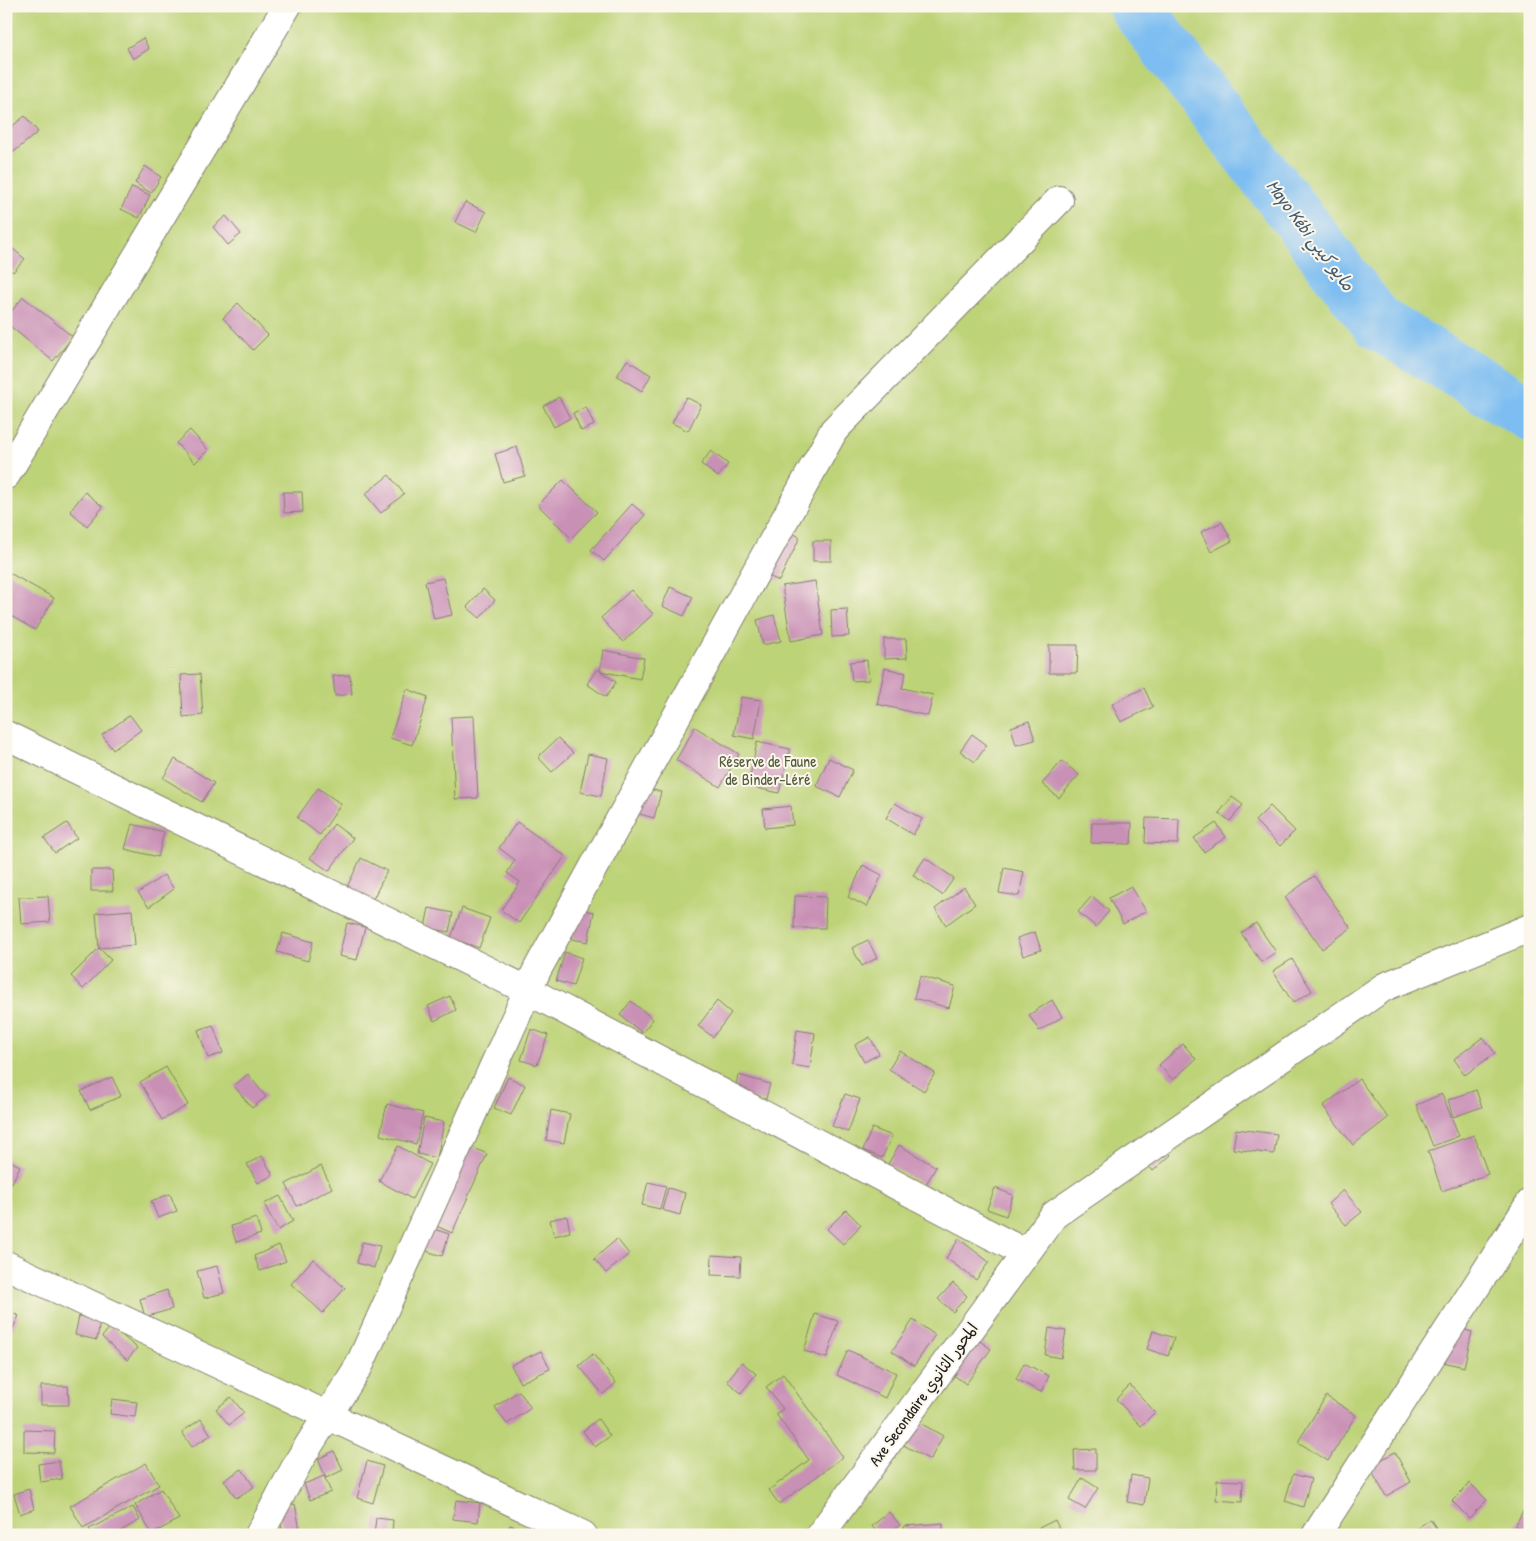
<svg xmlns="http://www.w3.org/2000/svg" width="1536" height="1541" font-family="'Patrick Hand','Playpen Sans Arabic',sans-serif">
	<style>
		.green { fill: #bdd377; stroke: #6c784a }
		.lines { fill: none; stroke-linecap: round; stroke-linejoin: round }
		.river { stroke: #7dbdf1; stroke-width: 54 }
		.building { fill: #c990b6 }
		.minor-casing { stroke: #837e6d; stroke-width: 30 }
		.minor { stroke: #fff; stroke-width: 28 }
		.labels { text-anchor: middle; dominant-baseline: central; stroke-width: 4; stroke-linejoin: round; paint-order: stroke }
		.park-label { font-size: 16px; fill: #545c3c; stroke: #fbf7ec }
		.street-label { font-size: 16px; fill: #1c1c1c; stroke: #fbf7ec }
		.water-label { font-size: 18px; font-style: italic; fill: #435c71; stroke: #fbf7ec }
	</style>
	<rect width="100%" height="100%" fill="#fbf7ec"/>
	<filter id="ink" filterUnits="userSpaceOnUse"><feTurbulence type="fractalNoise" baseFrequency=".02" numOctaves="2"/><feDisplacementMap in="SourceGraphic" scale="10" xChannelSelector="R" yChannelSelector="G"/><feConvolveMatrix kernelMatrix="1 2 1 2 8 2 1 2 1" color-interpolation-filters="sRGB"/></filter>
	<filter id="wash" filterUnits="userSpaceOnUse"><feTurbulence type="fractalNoise" baseFrequency=".0096" numOctaves="4" result="noise"/><feDisplacementMap in="SourceGraphic" scale="20" xChannelSelector="R" yChannelSelector="G"/><feGaussianBlur stdDeviation="1.12" result="paint"/><feColorMatrix in="noise" values="0 0 0 0 0 0 0 0 0 0 0 0 0 0 0 0 0 1.4 0 .05"/><feComposite in="paint" operator="in"/></filter>
	<g filter="url(#wash)">
		<rect width="100%" height="100%" fill="#eae1be"/>
		<!-- green -->
		<rect class="green" x="6" y="6" width="1524" height="1529"/>
		<g class="lines">
			<!-- river -->
			<polyline class="river" points="1135,6 1378,323 1530,414"/>
		</g>
		<g id="blocks">
			<!-- building -->
			<g class="building">
				<polygon points="143,38 149,49 133,59 127,48"/>
				<polygon points="25,116 38,132 10,155 6,150 6,131"/>
				<polygon points="145,166 161,177 151,193 135,183"/>
				<polygon points="132,187 150,195 139,218 121,209"/>
				<polygon points="465,202 486,212 476,232 455,222"/>
				<polygon points="226,216 241,234 228,245 213,227"/>
				<polygon points="6,243 25,259 13,272 6,266"/>
				<polygon points="23,297 73,337 53,361 6,323 6,318"/>
				<polygon points="238,303 268,335 253,350 223,318"/>
				<polygon points="627,360 651,375 642,391 617,376"/>
				<polygon points="559,397 570,418 554,427 543,406"/>
				<polygon points="686,397 701,405 688,431 672,423"/>
				<polygon points="586,407 594,425 581,431 573,413"/>
				<polygon points="190,430 208,450 195,463 176,443"/>
				<polygon points="517,447 525,476 503,482 495,454"/>
				<polygon points="711,451 728,464 718,477 701,464"/>
				<polygon points="389,475 404,494 381,513 365,494"/>
				<polygon points="563,480 597,512 571,538 538,505"/>
				<polygon points="85,492 103,507 87,526 70,511"/>
				<polygon points="283,492 302,492 303,512 284,513"/>
				<polygon points="632,504 645,515 604,561 591,550"/>
				<polygon points="1222,522 1232,541 1211,552 1201,532"/>
				<polygon points="782,528 800,537 779,581 760,572"/>
				<rect x="813" y="541" width="18" height="20"/>
				<polygon points="6,571 54,598 35,630 6,613"/>
				<polygon points="443,578 452,615 434,619 425,582"/>
				<polygon points="815,581 823,635 791,641 782,586"/>
				<polygon points="670,587 693,597 684,616 662,606"/>
				<polygon points="483,589 495,600 480,618 467,607"/>
				<polygon points="631,590 653,614 623,642 601,618"/>
				<polygon points="847,609 849,636 832,637 831,610"/>
				<polygon points="774,615 781,641 763,645 757,620"/>
				<polygon points="884,639 906,639 907,658 884,659"/>
				<polygon points="1049,645 1078,645 1077,673 1049,673"/>
				<polygon points="603,650 644,658 640,679 600,671 616,682 606,697 587,684 597,669 600,671"/>
				<polygon points="867,660 869,680 852,681 850,662"/>
				<polygon points="885,668 906,673 902,688 933,695 928,716 877,704"/>
				<polygon points="200,674 203,715 183,717 181,675"/>
				<polygon points="350,675 352,694 335,696 333,676"/>
				<polygon points="1144,688 1153,707 1121,722 1112,704"/>
				<polygon points="407,689 428,697 412,745 390,738"/>
				<polygon points="741,697 761,700 754,739 734,735"/>
				<polygon points="130,715 141,730 113,750 102,735"/>
				<polygon points="474,716 478,798 455,799 451,717"/>
				<polygon points="1029,721 1035,740 1016,745 1011,727"/>
				<polygon points="695,727 739,754 720,787 676,760"/>
				<polygon points="972,734 987,745 975,762 960,751"/>
				<polygon points="558,738 573,753 552,772 538,757"/>
				<polygon points="757,742 790,749 779,793 748,786"/>
				<polygon points="588,754 608,758 601,796 580,792"/>
				<polygon points="829,758 853,770 840,797 816,786"/>
				<polygon points="175,759 214,783 202,802 163,778"/>
				<polygon points="1062,761 1079,775 1059,798 1042,784"/>
				<polygon points="642,787 661,792 654,818 636,813"/>
				<polygon points="318,788 341,804 320,835 297,818"/>
				<polygon points="1232,797 1243,805 1230,821 1219,813"/>
				<polygon points="895,803 922,819 913,835 886,818"/>
				<polygon points="791,806 793,825 765,828 763,809"/>
				<polygon points="1270,806 1295,831 1280,846 1255,821"/>
				<polygon points="1146,818 1179,819 1178,844 1145,843"/>
				<polygon points="517,822 565,856 519,923 501,910 520,882 507,873 515,860 499,848"/>
				<polygon points="67,823 77,838 55,853 44,838"/>
				<polygon points="1092,823 1132,823 1131,844 1091,843"/>
				<polygon points="1216,823 1226,837 1204,852 1194,838"/>
				<polygon points="132,824 164,832 158,857 125,849"/>
				<polygon points="334,824 353,838 329,871 310,858"/>
				<polygon points="361,858 387,871 373,899 347,887"/>
				<polygon points="925,858 954,878 942,895 913,875"/>
				<polygon points="863,865 882,875 867,907 848,897"/>
				<polygon points="1004,868 1024,872 1019,896 999,893"/>
				<polygon points="91,870 112,870 113,891 91,891"/>
				<polygon points="164,875 174,889 149,907 138,893"/>
				<polygon points="1314,876 1351,928 1322,949 1285,897"/>
				<polygon points="1131,886 1146,911 1123,924 1109,898"/>
				<polygon points="964,887 975,904 946,925 935,909"/>
				<polygon points="48,896 50,922 21,924 19,897"/>
				<polygon points="795,896 826,897 825,928 794,928"/>
				<polygon points="1092,896 1109,911 1096,927 1078,912"/>
				<polygon points="429,908 453,913 449,932 425,927"/>
				<polygon points="462,908 490,918 479,948 451,938"/>
				<polygon points="577,909 594,912 588,942 572,939"/>
				<polygon points="132,910 135,945 99,948 96,913"/>
				<polygon points="347,923 365,927 357,960 339,956"/>
				<polygon points="1256,923 1276,952 1261,962 1241,933"/>
				<polygon points="1035,932 1041,950 1023,956 1017,938"/>
				<polygon points="283,933 313,942 308,961 277,952"/>
				<polygon points="868,940 877,958 862,966 852,948"/>
				<polygon points="99,948 111,960 83,989 71,976"/>
				<polygon points="565,952 582,958 573,986 556,981"/>
				<polygon points="1292,959 1312,991 1293,1003 1273,971"/>
				<polygon points="920,976 955,986 949,1008 914,998"/>
				<polygon points="450,996 456,1010 434,1021 428,1006"/>
				<polygon points="1052,1000 1062,1017 1039,1031 1029,1015"/>
				<polygon points="631,1001 653,1019 642,1033 620,1015"/>
				<polygon points="717,1001 731,1013 713,1037 698,1026"/>
				<polygon points="213,1025 223,1053 208,1058 198,1030"/>
				<polygon points="531,1029 548,1035 537,1065 521,1060"/>
				<polygon points="797,1030 815,1033 810,1068 792,1065"/>
				<polygon points="870,1037 879,1054 864,1062 855,1045"/>
				<polygon points="1483,1037 1495,1053 1465,1075 1454,1059"/>
				<polygon points="1183,1044 1196,1059 1173,1080 1159,1065"/>
				<polygon points="900,1051 935,1073 924,1091 889,1069"/>
				<polygon points="166,1067 188,1105 162,1120 140,1082"/>
				<polygon points="248,1074 266,1097 252,1108 234,1086"/>
				<polygon points="738,1075 770,1084 765,1102 734,1094"/>
				<polygon points="112,1077 121,1096 90,1110 81,1091"/>
				<polygon points="508,1077 525,1085 511,1115 494,1108"/>
				<polygon points="1359,1079 1388,1118 1353,1145 1323,1106"/>
				<polygon points="1476,1090 1482,1107 1453,1117 1448,1100"/>
				<polygon points="845,1094 860,1099 848,1132 832,1126"/>
				<polygon points="1442,1094 1459,1136 1433,1146 1416,1105"/>
				<polygon points="387,1104 423,1113 416,1144 380,1135"/>
				<polygon points="551,1110 570,1114 564,1143 546,1140"/>
				<polygon points="424,1118 444,1122 437,1158 417,1154"/>
				<polygon points="872,1128 892,1136 882,1158 863,1150"/>
				<polygon points="1236,1129 1277,1134 1274,1154 1233,1149"/>
				<polygon points="1474,1135 1488,1174 1442,1191 1428,1151"/>
				<polygon points="1161,1142 1171,1155 1153,1171 1142,1158"/>
				<polygon points="468,1145 487,1154 452,1233 432,1224"/>
				<polygon points="899,1145 936,1167 925,1186 888,1164"/>
				<polygon points="398,1146 430,1164 412,1199 379,1181"/>
				<polygon points="262,1156 273,1175 258,1183 247,1164"/>
				<polygon points="6,1159 20,1166 12,1183 6,1180"/>
				<polygon points="321,1166 332,1188 297,1206 286,1184"/>
				<polygon points="648,1182 666,1186 660,1209 642,1205"/>
				<polygon points="668,1188 685,1193 680,1215 662,1210"/>
				<polygon points="995,1188 1013,1195 1006,1216 987,1209"/>
				<polygon points="1343,1190 1362,1212 1346,1225 1328,1204"/>
				<polygon points="170,1194 177,1211 158,1218 151,1201"/>
				<polygon points="280,1196 293,1221 278,1230 264,1204"/>
				<polygon points="846,1210 861,1225 843,1244 827,1229"/>
				<polygon points="567,1216 570,1232 554,1236 550,1220"/>
				<polygon points="256,1218 261,1234 236,1242 231,1226"/>
				<polygon points="431,1228 449,1234 442,1256 423,1250"/>
				<polygon points="617,1239 629,1254 606,1273 594,1259"/>
				<polygon points="959,1239 989,1262 976,1280 946,1258"/>
				<polygon points="362,1242 380,1246 374,1268 357,1263"/>
				<polygon points="279,1245 286,1261 260,1271 254,1256"/>
				<polygon points="712,1255 741,1257 740,1276 711,1275"/>
				<polygon points="313,1259 345,1288 323,1313 291,1284"/>
				<polygon points="217,1266 224,1293 204,1298 197,1271"/>
				<polygon points="953,1283 967,1296 953,1312 938,1299"/>
				<polygon points="167,1290 172,1309 145,1317 140,1299"/>
				<polygon points="6,1310 19,1316 6,1342"/>
				<polygon points="815,1314 838,1321 827,1358 804,1351"/>
				<polygon points="79,1316 100,1321 97,1340 75,1335"/>
				<polygon points="913,1320 935,1335 914,1366 892,1351"/>
				<polygon points="111,1326 137,1348 127,1360 102,1337"/>
				<polygon points="1451,1326 1472,1332 1464,1367 1443,1362"/>
				<polygon points="1049,1328 1066,1331 1061,1358 1045,1355"/>
				<polygon points="1153,1331 1174,1338 1168,1356 1147,1349"/>
				<polygon points="977,1339 991,1349 966,1384 952,1374"/>
				<polygon points="848,1350 896,1373 885,1398 837,1375"/>
				<polygon points="541,1351 550,1369 520,1383 511,1365"/>
				<polygon points="593,1354 616,1383 603,1394 579,1366"/>
				<polygon points="742,1362 756,1374 741,1393 727,1381"/>
				<polygon points="1024,1363 1049,1376 1041,1392 1016,1379"/>
				<polygon points="783,1374 843,1457 779,1504 769,1490 809,1460 776,1414 783,1409 766,1387"/>
				<polygon points="1130,1385 1155,1412 1141,1426 1116,1399"/>
				<polygon points="41,1386 68,1386 69,1405 41,1405"/>
				<polygon points="519,1391 531,1408 507,1424 495,1407"/>
				<polygon points="1326,1396 1356,1415 1328,1461 1298,1442"/>
				<polygon points="231,1397 244,1413 229,1425 216,1409"/>
				<polygon points="112,1399 137,1402 135,1417 110,1414"/>
				<polygon points="201,1419 211,1435 192,1447 182,1432"/>
				<polygon points="598,1419 610,1436 595,1447 583,1431"/>
				<polygon points="915,1420 943,1436 930,1460 902,1444"/>
				<polygon points="24,1430 55,1431 54,1453 24,1452"/>
				<polygon points="1096,1449 1096,1470 1075,1470 1074,1450"/>
				<polygon points="334,1451 343,1470 326,1478 318,1459"/>
				<polygon points="1395,1452 1411,1482 1386,1496 1369,1467"/>
				<polygon points="59,1461 62,1479 40,1482 38,1464"/>
				<polygon points="367,1461 383,1466 373,1503 357,1498"/>
				<polygon points="146,1463 159,1485 83,1528 70,1506"/>
				<polygon points="242,1469 254,1487 236,1498 224,1480"/>
				<polygon points="1293,1474 1311,1479 1303,1507 1285,1501"/>
				<polygon points="1131,1475 1148,1478 1144,1505 1127,1502"/>
				<polygon points="324,1476 331,1492 310,1500 304,1484"/>
				<polygon points="1082,1478 1098,1488 1085,1509 1069,1500"/>
				<polygon points="1217,1480 1243,1481 1242,1502 1216,1500"/>
				<polygon points="1470,1483 1487,1500 1469,1518 1452,1501"/>
				<polygon points="29,1489 34,1509 20,1514 14,1494"/>
				<polygon points="161,1489 179,1519 152,1534 135,1505"/>
				<polygon points="456,1500 480,1503 478,1522 453,1519"/>
				<polygon points="295,1504 301,1535 283,1535 278,1507"/>
				<polygon points="133,1507 140,1520 117,1533 118,1535 92,1535 89,1529"/>
				<polygon points="1523,1511 1530,1515 1530,1535 1515,1526"/>
				<polygon points="889,1512 900,1525 888,1535 879,1535 872,1526"/>
				<polygon points="376,1518 393,1520 392,1535 374,1535"/>
				<polygon points="1430,1519 1441,1535 1408,1535"/>
				<polygon points="1055,1520 1062,1535 1030,1535 1029,1533"/>
				<polygon points="943,1523 943,1535 905,1535 904,1526"/>
				<polygon points="510,1525 530,1533 529,1535 506,1535"/>
			</g>
		</g>
	</g>
	<g filter="url(#ink)">
		<use href="#blocks" fill-opacity="0" stroke="#837e6d" stroke-width="1"/>
		<g class="lines">
			<defs>
				<g id="minor">
					<polyline points="6,475 287,6"/>
					<polyline points="6,735 527,990 1025,1253"/>
					<polyline points="6,1265 583,1535"/>
					<polyline points="259,1535 300,1459 359,1366 537,970 834,430 1059,200"/>
					<polyline points="820,1535 1054,1215 1384,987 1530,928"/>
					<polyline points="1316,1535 1530,1203"/>
				</g>
			</defs>
			<!-- minor casing -->
			<use href="#minor" class="minor-casing"/>
			<!-- minor -->
			<use href="#minor" class="minor"/>
		</g>
	</g>
	<g class="labels">
		<!-- park labels -->
		<g class="park-label">
			<text x="768" y="761">Réserve de Faune<tspan x="768" dy="18">de Binder-Léré</tspan></text>
		</g>
		<!-- street labels -->
		<g class="street-label">
			<text transform="translate(923 1394) rotate(-54)">Axe Secondaire المحور الثانوي</text>
		</g>
		<!-- water labels -->
		<g class="water-label">
			<text transform="translate(1311 235) rotate(53)">Mayo Kébi مايو كيبي</text>
		</g>
	</g>
	<!-- margin -->
	<rect width="1536" height="1541" fill="none" stroke="#fbf7ec" stroke-width="25"/>
</svg>
